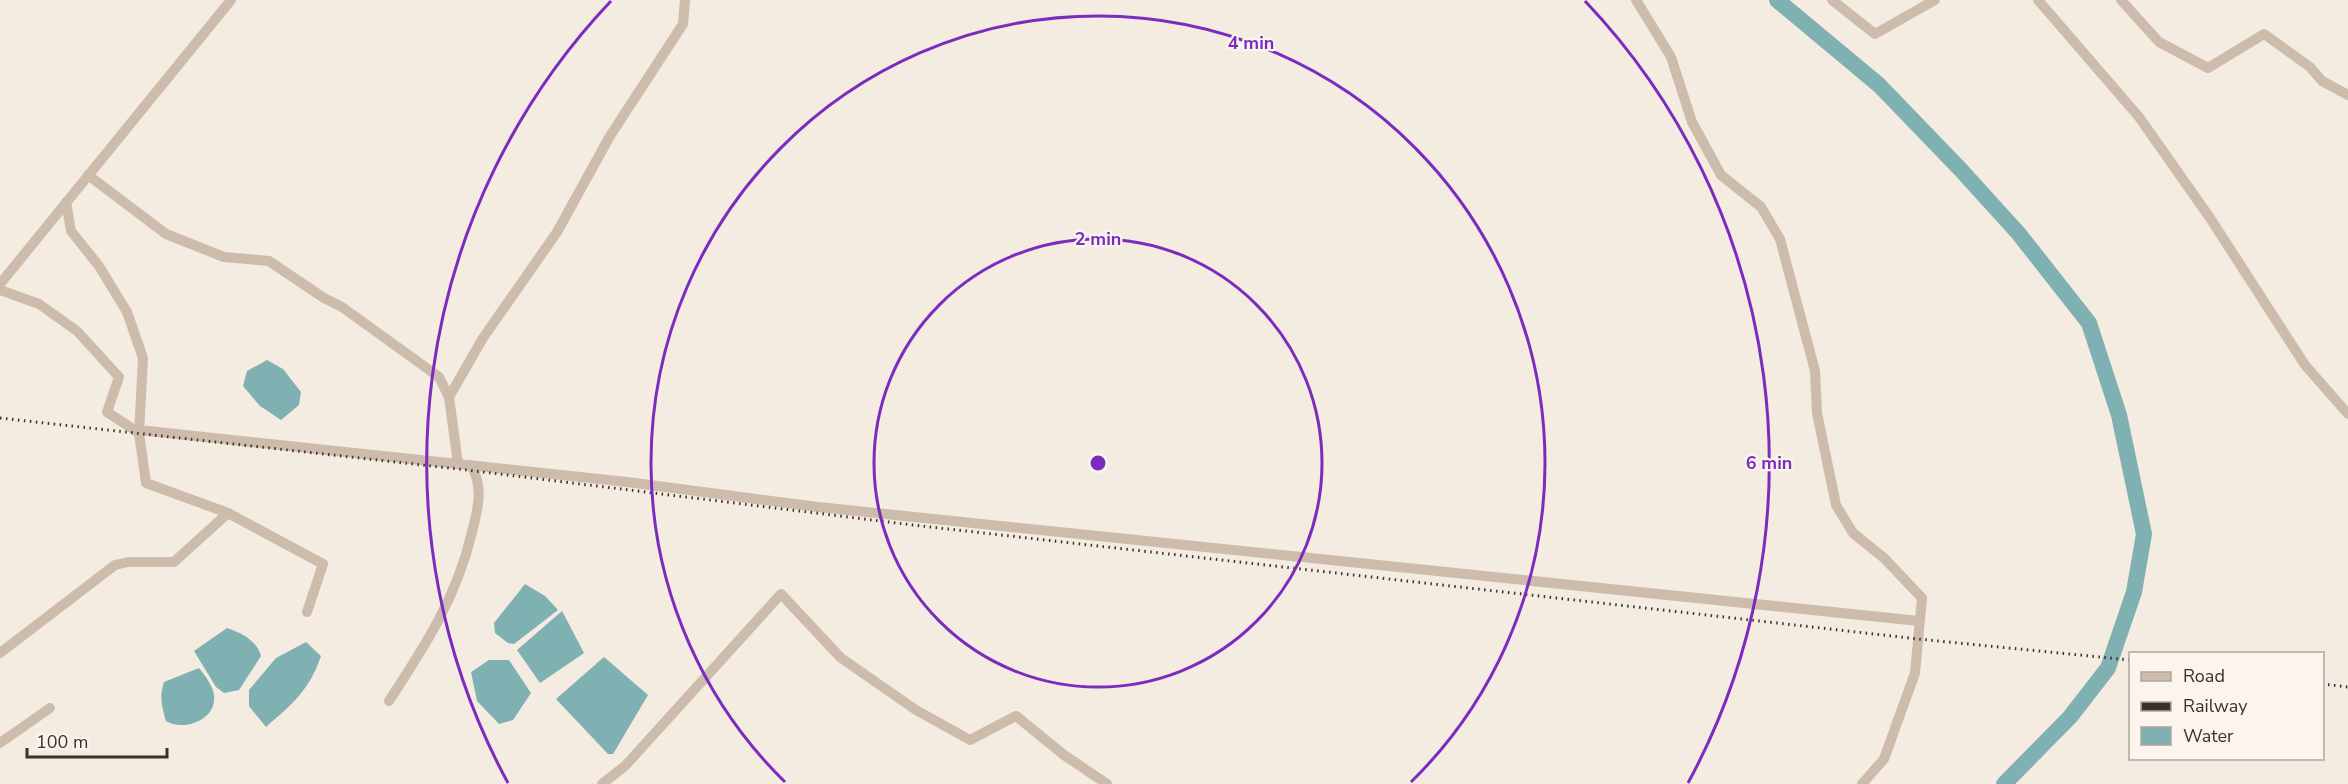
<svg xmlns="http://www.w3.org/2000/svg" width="2348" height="784" font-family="'Nunito Sans',sans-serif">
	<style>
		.water { fill: #7fb0b2 }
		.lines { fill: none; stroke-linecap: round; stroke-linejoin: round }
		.river { stroke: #7fb0b2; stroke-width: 16 }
		.street { stroke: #cdbbac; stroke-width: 10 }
		.rail { stroke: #3b302b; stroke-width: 3; stroke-dasharray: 1.5 4.5; stroke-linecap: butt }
		.ring { fill: none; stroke: #7b2cbf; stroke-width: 3 }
		.centre { fill: #7b2cbf; stroke: #fbf5ee; stroke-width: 3 }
		.ring-label { font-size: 18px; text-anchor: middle; font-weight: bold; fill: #7b2cbf; stroke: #fbf5ee; stroke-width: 4.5; stroke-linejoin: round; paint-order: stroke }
	</style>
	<rect width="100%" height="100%" fill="#f4ebe1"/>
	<!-- water -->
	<g class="water">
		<polygon points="267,360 283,369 301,392 299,405 281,420 260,406 243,386 247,371"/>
		<polygon points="525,584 545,596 558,610 514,644 508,643 495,633 494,623"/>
		<polygon points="562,611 584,653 540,683 517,650"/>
		<path d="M 227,628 C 242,633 257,641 261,656 L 239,690 L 224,693 L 216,687 L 194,651 Z"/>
		<path d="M 306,642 L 321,656 C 309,691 292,704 266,727 L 249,706 L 249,690 L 276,658 Z"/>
		<polygon points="604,657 648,695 613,754 608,754 556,699"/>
		<polygon points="489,660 509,660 531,693 513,720 499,724 477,701 471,672"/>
		<path d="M 199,668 C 206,677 216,689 214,701 C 212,722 181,731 166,721 C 162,707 159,697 164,682 Z"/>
	</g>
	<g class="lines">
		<!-- river -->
		<polyline class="river" points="1777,0 1879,85 1961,170 2019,234 2089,323 2119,415 2144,534 2134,592 2108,668 2070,717 2004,784"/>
		<!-- street -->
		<g class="street">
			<polyline points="1636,0 1671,57 1692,122 1721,175 1761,207 1780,239 1815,371 1817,413 1836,505 1853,533 1884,558 1922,598 1915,673 1884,759 1862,784"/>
			<polyline points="1832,0 1875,34 1935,0"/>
			<polyline points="2038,0 2139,117 2210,218 2305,365 2348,414"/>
			<polyline points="2121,0 2159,42 2208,68 2264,34 2310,67 2322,81 2348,95"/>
			<polyline points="88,175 166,234 224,257 269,261 324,298 342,307 439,377 449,397"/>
			<polyline points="66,202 71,231 99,266 127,312 143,358 139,433 146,483 228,513 323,564 307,612"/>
			<polyline points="0,284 231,0"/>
			<polyline points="0,290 39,304 77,331 119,377 107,412 139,433"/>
			<polyline points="139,430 627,482 818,507 1919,621"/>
			<polyline points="458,464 449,397 483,338 557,232 610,136 683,24 685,0"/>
			<polyline points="0,653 115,565 128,562 174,562 228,513"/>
			<path d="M 389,701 C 425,646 457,597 472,532 C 478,508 484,488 471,465"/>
			<polyline points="0,743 50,708"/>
			<polyline points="602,784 625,766 781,594 841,658 916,710 970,740 1016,716 1064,755 1107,784"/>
		</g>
		<!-- rail -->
		<g class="rail">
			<polyline points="0,418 467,470 913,525 1918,639 2130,660"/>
			<polyline points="2322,684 2348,687"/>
		</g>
	</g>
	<!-- distance rings -->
	<g class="ring">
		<circle cx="1098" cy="463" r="224"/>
		<path d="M785 782A447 447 0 1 1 1411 782"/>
		<path d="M508 783A671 671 0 0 1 611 1M1585 1A671 671 0 0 1 1688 783"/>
	</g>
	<circle cx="1098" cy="463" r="9" class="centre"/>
	<g class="ring-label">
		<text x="1251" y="49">4 min</text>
		<text x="1098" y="245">2 min</text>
		<text x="1769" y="469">6 min</text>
	</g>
	<!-- legend -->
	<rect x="2129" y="652" width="195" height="108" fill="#fbf5ee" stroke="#aea6a0" stroke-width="1.5"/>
	<rect x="2141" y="672" width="30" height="9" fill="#cdbbac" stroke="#aea6a0" stroke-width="1.5"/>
	<text x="2183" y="682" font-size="18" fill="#3b302b">Road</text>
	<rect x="2141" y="702" width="30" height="9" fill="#3b302b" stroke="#aea6a0" stroke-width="1.5"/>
	<text x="2183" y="712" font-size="18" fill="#3b302b">Railway</text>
	<rect x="2141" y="727" width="30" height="18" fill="#7fb0b2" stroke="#aea6a0" stroke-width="1.5"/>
	<text x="2183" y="742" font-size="18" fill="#3b302b">Water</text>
	<!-- scale -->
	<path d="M27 748v9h140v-9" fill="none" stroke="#3b302b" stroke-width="3"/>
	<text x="36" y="748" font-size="18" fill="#3b302b" stroke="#fbf5ee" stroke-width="4.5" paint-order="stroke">100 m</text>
</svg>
